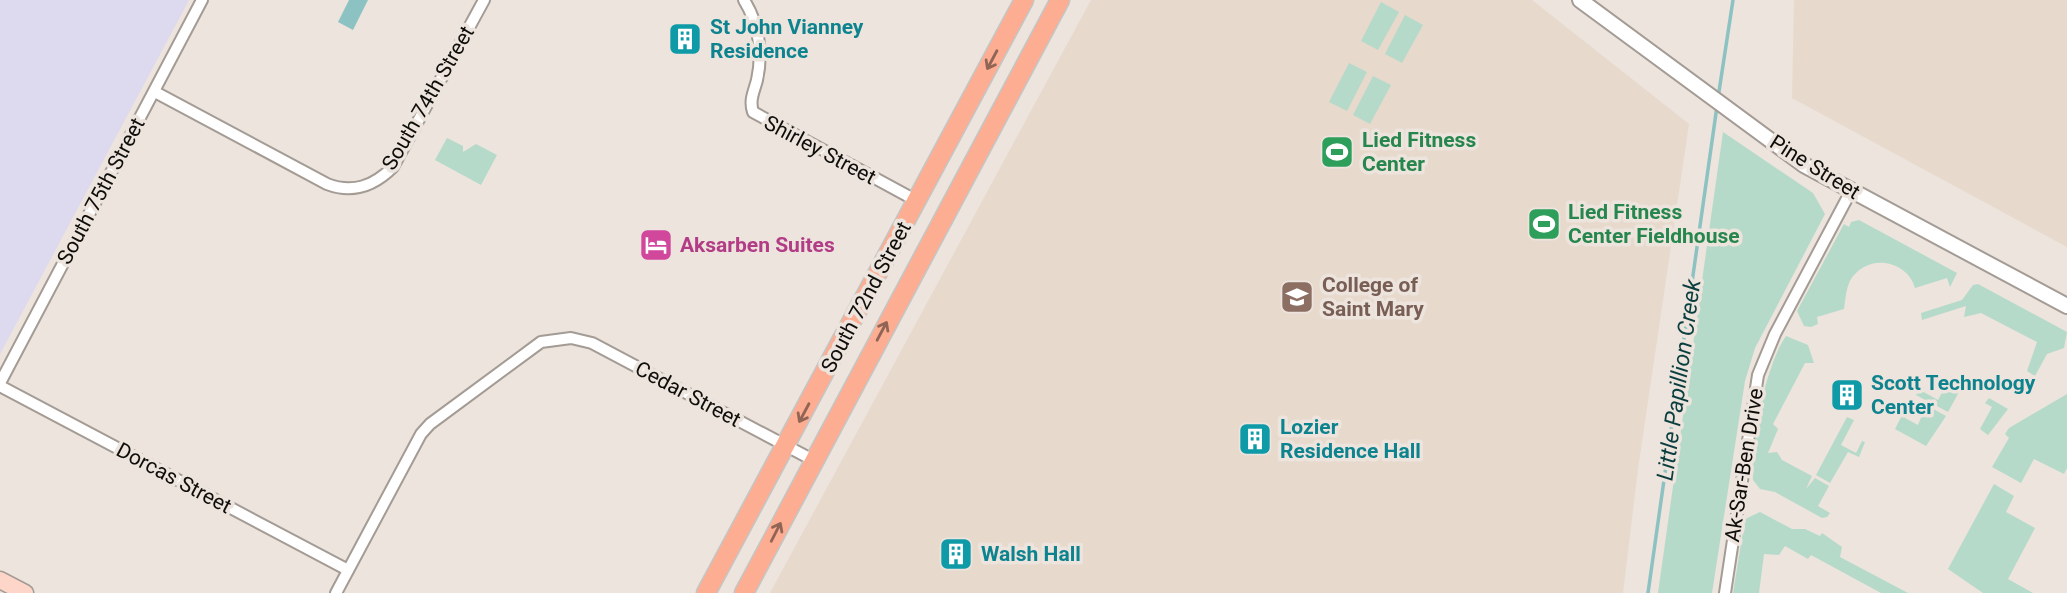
<svg xmlns="http://www.w3.org/2000/svg" width="2067" height="593" font-family="Roboto,sans-serif">
	<style>
		.built { fill: #e7d9cc }
		.medical { fill: #ddd9ee }
		.green { fill: #b6dac9 }
		.water { fill: #8dc2c3 }
		.lines { fill: none; stroke-linecap: round; stroke-linejoin: round }
		.stream { stroke: #8dc2c3; stroke-width: 3.5 }
		.minor-casing { stroke: #a39b94; stroke-width: 14 }
		.tertiary-casing { stroke: #a39b94; stroke-width: 18 }
		.secondary-casing { stroke: #a39b94; stroke-width: 19 }
		.primary-casing { stroke: #c5c5c4; stroke-width: 21 }
		.minor { stroke: #fff; stroke-width: 10 }
		.tertiary { stroke: #fff; stroke-width: 14 }
		.secondary { stroke: #fed6c9; stroke-width: 16 }
		.primary { stroke: #fcad92; stroke-width: 18 }
		.oneway { stroke: #916555 }
		.labels { text-anchor: middle; dominant-baseline: central; stroke-width: 7; stroke-linejoin: round; paint-order: stroke }
		.culture-label { font-size: 21px; font-weight: bold; fill: #0d838f; stroke: #ece4dd; text-anchor: start }
		.street-label { font-size: 21px; fill: #0f0d0a; stroke: #ece4dd }
		.leisure-label { font-size: 21px; font-weight: bold; fill: #27864d; stroke: #ece4dd; text-anchor: start }
		.hotel-label { font-size: 21px; font-weight: bold; fill: #b23c85; stroke: #ece4dd; text-anchor: start }
		.education-label { font-size: 21px; font-weight: bold; fill: #785e54; stroke: #ece4dd; text-anchor: start }
		.water-label { font-size: 23px; font-style: italic; fill: #0b3e3f; stroke: #ece4dd }
	</style>
	<rect width="100%" height="100%" fill="#ece4dd"/>
	<!-- built -->
	<g class="built">
		<polygon points="1091,0 1532,0 1689,124 1638,469 1623,593 770,593"/>
		<polygon points="1794,0 2067,0 2067,247 1792,98"/>
	</g>
	<!-- medical -->
	<polygon class="medical" points="0,0 189,0 0,354"/>
	<!-- green -->
	<g class="green">
		<polygon points="1381,2 1399,12 1378,50 1361,41"/>
		<polygon points="1405,15 1423,25 1402,63 1385,54"/>
		<polygon points="1349,63 1367,72 1347,111 1329,102"/>
		<polygon points="1373,76 1391,85 1370,124 1353,115"/>
		<polygon points="1723,132 1813,193 1825,214 1755,348 1745,381 1712,593 1658,593"/>
		<polygon points="447,138 463,146 463,152 476,144 497,155 481,185 435,160"/>
		<path d="M 1859,220 L 1957,273 L 1950,287 L 1947,278 L 1915,288 C 1908,263 1875,254 1856,273 C 1846,282 1846,296 1844,309 L 1817,317 L 1818,324 L 1811,327 L 1804,326 L 1797,311 L 1844,224 L 1849,227 L 1851,222 Z"/>
		<polygon points="1978,284 2067,332 2064,348 2047,354 2035,376 2027,371 2037,342 1981,313 1964,317 1966,306 1922,320 1921,313 1962,300 1973,285"/>
		<path d="M 1786,336 L 1808,345 L 1814,363 L 1805,363 L 1773,424 L 1778,429 L 1768,453 L 1777,452 L 1782,460 L 1812,476 L 1806,489 L 1815,478 L 1829,486 L 1818,506 L 1830,513 L 1827,517 L 1822,518 L 1775,492 L 1760,489 L 1753,480 C 1749,446 1766,364 1786,336 Z"/>
		<polygon points="1951,376 1964,383 1948,412 1916,395 1920,390 1938,400"/>
		<polygon points="2067,394 2067,468 2064,474 2034,459 2021,483 1992,467 2009,438 2005,434 2009,428"/>
		<polygon points="1989,398 2008,409 1988,435 1980,429 1992,407 1985,403"/>
		<polygon points="1926,405 1946,416 1926,446 1895,429 1904,411 1907,413 1905,418 1918,425"/>
		<polygon points="1847,417 1854,420 1841,445 1856,453 1862,441 1865,442 1859,457 1848,452 1830,483 1816,475"/>
		<polygon points="1994,484 2014,496 2006,512 2035,528 2008,579 2033,593 1983,593 1948,569"/>
		<polygon points="1760,512 1792,529 1805,529 1820,536 1822,533 1842,547 1840,557 1908,593 1881,593 1811,555 1808,559 1785,546 1779,555 1764,554 1759,593 1733,593 1745,519"/>
	</g>
	<!-- water -->
	<polygon class="water" points="349,0 368,0 353,30 338,22"/>
	<g class="lines">
		<!-- stream -->
		<g class="stream">
			<polyline points="1718,98 1733,0"/>
			<polyline points="1648,593 1717,106"/>
		</g>
		<defs>
			<g id="minor">
				<path d="M 744,0 C 759,24 763,53 757,80 C 754,92 749,100 753,112 L 917,201"/>
				<path d="M 155,92 L 327,184 C 353,194 374,186 393,167 L 484,0"/>
				<polyline points="0,383 202,0"/>
				<polyline points="0,386 348,570"/>
				<polyline points="336,593 421,434 430,424 541,342 571,338 592,343 813,460"/>
				<polyline points="1725,593 1758,375 1775,334 1851,191"/>
			</g>
			<polyline id="tertiary" points="1580,0 1804,165 2067,306"/>
			<polyline id="secondary" points="0,580 25,593"/>
			<g id="primary">
				<polyline points="706,593 1024,0"/>
				<polyline points="744,593 1060,0"/>
			</g>
		</defs>
		<!-- minor casing -->
		<use href="#minor" class="minor-casing"/>
		<!-- tertiary casing -->
		<use href="#tertiary" class="tertiary-casing"/>
		<!-- secondary casing -->
		<use href="#secondary" class="secondary-casing"/>
		<!-- primary casing -->
		<use href="#primary" class="primary-casing"/>
		<!-- minor -->
		<use href="#minor" class="minor"/>
		<!-- tertiary -->
		<use href="#tertiary" class="tertiary"/>
		<!-- secondary -->
		<use href="#secondary" class="secondary"/>
		<!-- primary -->
		<use href="#primary" class="primary"/>
	</g>
	<!-- one-way arrows -->
	<defs><path id="oneway-shaft" d="M-6 0H5M1.5-3L5.5 0L1.5 3" fill="none" stroke-width="1.6" stroke-linecap="round" stroke-linejoin="round" transform="scale(1.75)"/></defs>
	<g class="oneway">
		<use href="#oneway-shaft" transform="translate(992 60) rotate(118)"/>
		<use href="#oneway-shaft" transform="translate(882 331) rotate(-62)"/>
		<use href="#oneway-shaft" transform="translate(804 413) rotate(118)"/>
		<use href="#oneway-shaft" transform="translate(776 532) rotate(-63)"/>
	</g>
	<!-- icons -->
	<defs>
		<symbol id="building-square" viewBox="-11 -11 22 22"><rect x="-9" y="-9" width="18" height="18" rx="4" fill="#0f9aa8" stroke="#ece4dd"/><path d="M-4-6H4V6H1V3H-1V6H-4ZM-2.5-4.3h1.7v1.8h-1.7ZM.8-4.3h1.7v1.8H.8ZM-2.5-1h1.7V.8h-1.7ZM.8-1h1.7V.8H.8Z" fill="#fff"/></symbol>
		<symbol id="stadium-square" viewBox="-11 -11 22 22"><rect x="-9" y="-9" width="18" height="18" rx="4" fill="#2e9e5b" stroke="#ece4dd"/><path d="M0-5a6.5 5 0 1 0 0 10a6.5 5 0 1 0 0-10ZM-3.5-1.8h7v3.6h-7Z" fill="#fff"/></symbol>
		<symbol id="hotel-square" viewBox="-11 -11 22 22"><rect x="-9" y="-9" width="18" height="18" rx="4" fill="#d1479c" stroke="#ece4dd"/><path d="M-6-4.5h1.5V1H6V5H4.5V3h-9V5H-6ZM-4 0a1.8 1.8 0 1 1 3.6 0ZM.5 0V-2.5h3Q6-2.5 6 0Z" fill="#fff"/></symbol>
		<symbol id="university-square" viewBox="-11 -11 22 22"><rect x="-9" y="-9" width="18" height="18" rx="4" fill="#8d6e63" stroke="#ece4dd"/><path d="M0-5L7-2L0 1L-7-2ZM-4 1L0 2.5L4 1V4Q0 6-4 4Z" fill="#fff"/></symbol>
	</defs>
	<g fill-rule="evenodd">
		<use href="#building-square" x="666" y="20" width="38" height="38"/>
		<use href="#stadium-square" x="1318" y="133" width="38" height="38"/>
		<use href="#stadium-square" x="1525" y="205" width="38" height="38"/>
		<use href="#hotel-square" x="637" y="226" width="38" height="38"/>
		<use href="#university-square" x="1278" y="278" width="38" height="38"/>
		<use href="#building-square" x="1828" y="376" width="38" height="38"/>
		<use href="#building-square" x="1236" y="420" width="38" height="38"/>
		<use href="#building-square" x="937" y="535" width="38" height="38"/>
	</g>
	<g class="labels">
		<!-- culture labels -->
		<g class="culture-label">
			<text x="710" y="27">St John Vianney<tspan x="710" dy="24">Residence</tspan></text>
			<text x="1871" y="383">Scott Technology<tspan x="1871" dy="24">Center</tspan></text>
			<text x="1280" y="427">Lozier<tspan x="1280" dy="24">Residence Hall</tspan></text>
			<text x="981" y="554">Walsh Hall</text>
		</g>
		<!-- street labels -->
		<g class="street-label">
			<text transform="translate(428 98) rotate(-60)">South 74th Street</text>
			<text transform="translate(820 150) rotate(28)">Shirley Street</text>
			<text transform="translate(1815 167) rotate(32)">Pine Street</text>
			<text transform="translate(101 191) rotate(-62)">South 75th Street</text>
			<text transform="translate(866 297) rotate(-62)">South 72nd Street</text>
			<text transform="translate(688 394) rotate(28)">Cedar Street</text>
			<text transform="translate(1744 465) rotate(-81)">Ak-Sar-Ben Drive</text>
			<text transform="translate(174 478) rotate(28)">Dorcas Street</text>
		</g>
		<!-- leisure labels -->
		<g class="leisure-label">
			<text x="1362" y="140">Lied Fitness<tspan x="1362" dy="24">Center</tspan></text>
			<text x="1568" y="212">Lied Fitness<tspan x="1568" dy="24">Center Fieldhouse</tspan></text>
		</g>
		<!-- hotel labels -->
		<g class="hotel-label">
			<text x="680" y="245">Aksarben Suites</text>
		</g>
		<!-- education labels -->
		<g class="education-label">
			<text x="1322" y="285">College of<tspan x="1322" dy="24">Saint Mary</tspan></text>
		</g>
		<!-- water labels -->
		<g class="water-label">
			<text transform="translate(1679 380) rotate(-82)">Little Papillion Creek</text>
		</g>
	</g>
</svg>
